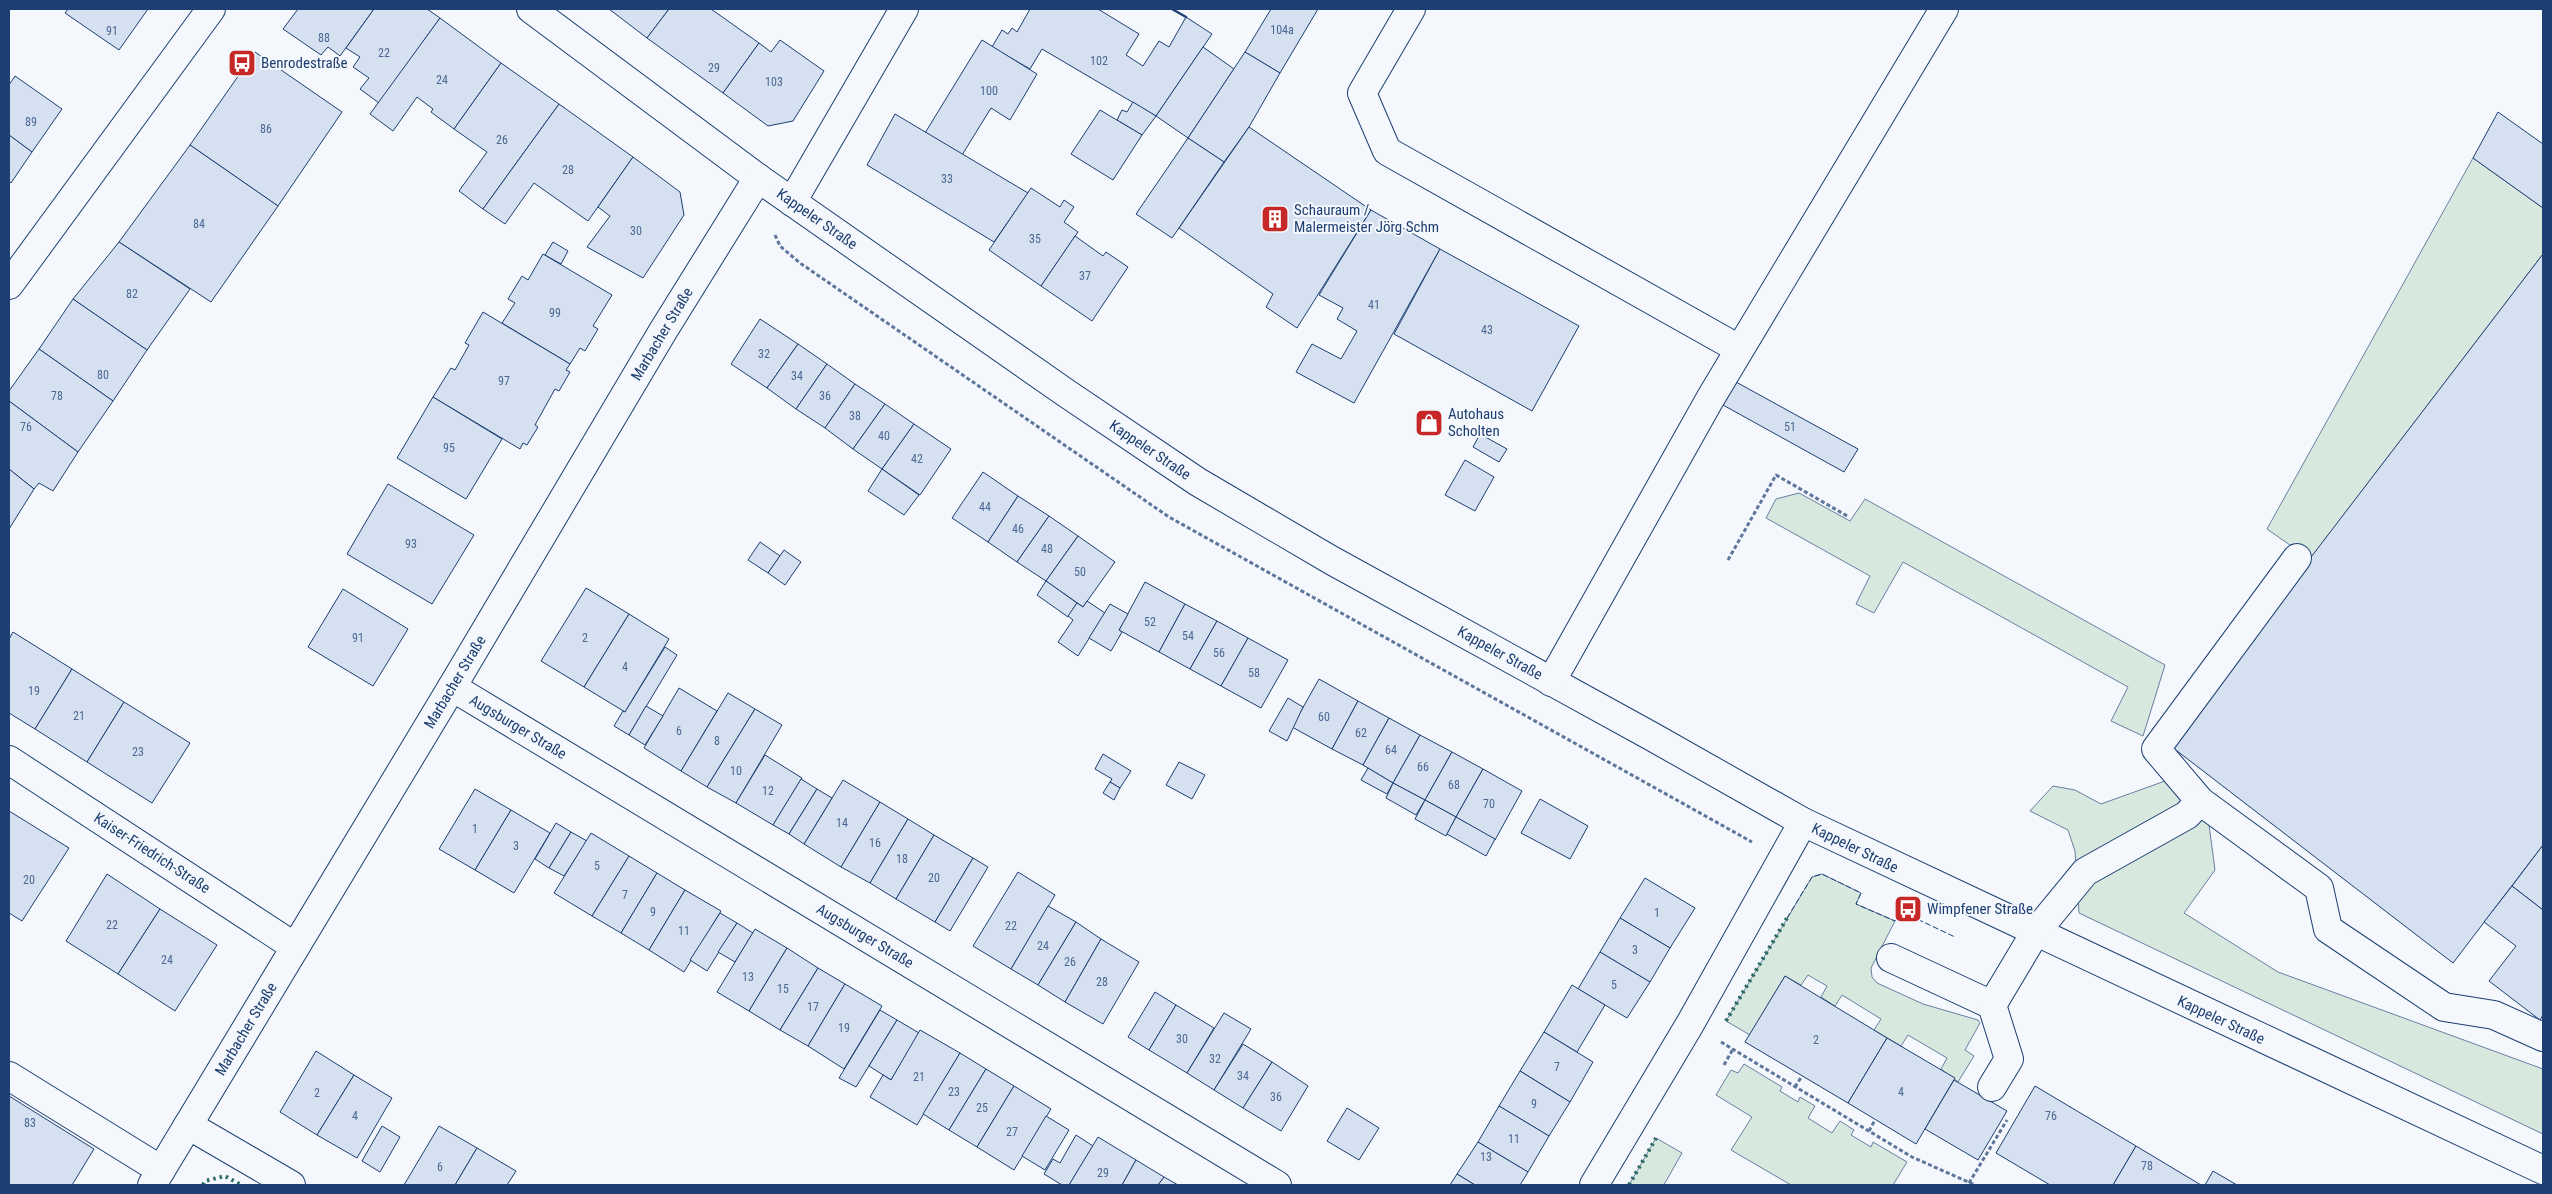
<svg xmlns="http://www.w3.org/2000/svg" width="2552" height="1194" font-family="'Roboto Condensed',sans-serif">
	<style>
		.green { fill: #d7e8df; stroke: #687fa3 }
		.building { fill: #d5e0f0; stroke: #1d3f73 }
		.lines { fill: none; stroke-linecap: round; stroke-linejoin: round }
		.minor-casing { stroke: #1d3f73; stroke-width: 30 }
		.path { stroke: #5e769c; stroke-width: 3; stroke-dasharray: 4 2.5; stroke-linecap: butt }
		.minor { stroke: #f4f7fb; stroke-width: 28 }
		.hedge { stroke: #2c6c60; stroke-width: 4; stroke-dasharray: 2.5 4; stroke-linecap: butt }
		.fence { stroke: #1d3f73; stroke-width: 1; stroke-dasharray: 6 2.5; stroke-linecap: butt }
		.wall { stroke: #1d3f73; stroke-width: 2.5 }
		.labels { text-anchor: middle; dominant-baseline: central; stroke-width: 4; stroke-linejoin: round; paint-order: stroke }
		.number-label { font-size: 12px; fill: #4b6792 }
		.poi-label { font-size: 15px; fill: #1d3f73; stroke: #f4f7fb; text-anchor: start }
		.street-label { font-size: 15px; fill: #1d3f73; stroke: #f4f7fb }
	</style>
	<rect width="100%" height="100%" fill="#f4f7fb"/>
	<!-- green -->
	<g class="green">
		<polygon points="2473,158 2543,208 2543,254 2310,559 2267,529"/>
		<polygon points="1799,493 1850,521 1865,499 2165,665 2143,736 2111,721 2128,687 1903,562 1874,613 1856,604 1870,576 1766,518 1776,499"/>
		<polygon points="2165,781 2209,825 2215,870 2184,913 2278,972 2543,1069 2543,1134 2079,913 2075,851 2068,830 2030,811 2053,786 2075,790 2101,804"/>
		<polygon points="1822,874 1861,893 1856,904 1895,921 1871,968 1872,977 1877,983 1923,1004 1978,1020 1980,1023 1965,1050 1974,1056 1958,1082 1941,1069 1947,1058 1908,1035 1901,1046 1874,1030 1881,1019 1842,995 1835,1006 1821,997 1827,986 1808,975 1801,985 1785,976 1750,1035 1726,1021 1812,877"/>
		<polygon points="1744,1064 1782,1087 1780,1091 1798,1102 1800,1097 1815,1106 1808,1118 1832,1133 1840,1121 1854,1130 1851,1135 1871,1147 1873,1142 1907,1162 1893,1185 1791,1185 1731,1150 1752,1117 1716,1095 1731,1070 1738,1073"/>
		<polygon points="1656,1138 1682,1153 1665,1183 1663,1185 1629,1185"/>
	</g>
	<!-- building -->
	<g class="building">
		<polygon points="68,9 148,9 119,50 65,13"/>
		<polygon points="298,9 374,9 340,56 328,47 321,55 283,29"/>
		<polygon points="374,9 427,9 440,18 379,103 360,89 369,78 353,67 360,57 346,48"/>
		<polygon points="609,9 669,9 647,38"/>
		<polygon points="669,9 711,9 759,43 723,93 647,38"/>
		<polygon points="1030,9 1098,9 1139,34 1126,55 1143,66 1159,41 1169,47 1186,17 1212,34 1156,116 1042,49 1030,69 992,47 1002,30 1008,34 1012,28 1017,32"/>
		<polygon points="1271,9 1318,9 1280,73 1245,52"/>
		<polygon points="440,18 501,63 454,129 431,112 433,109 417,97 393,131 370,114"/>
		<polygon points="780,40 824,71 793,121 768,126 723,93 759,43 771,52"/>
		<polygon points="982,40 1037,74 1010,120 991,108 962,155 925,133"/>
		<polygon points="1203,47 1234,69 1188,138 1156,116"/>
		<polygon points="255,52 342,112 278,206 190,145"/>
		<polygon points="1245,52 1280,73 1249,127 1224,162 1188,138"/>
		<polygon points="501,63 559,104 483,209 459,191 487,152 454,129"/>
		<polygon points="15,76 62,109 32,152 9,135 9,85"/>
		<polygon points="1133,102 1156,116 1142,135 1117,120 1122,110 1127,112"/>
		<polygon points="559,104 633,157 588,221 534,183 505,224 483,209"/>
		<polygon points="1100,110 1142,135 1113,180 1071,154"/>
		<polygon points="2498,112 2543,144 2543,208 2473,158"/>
		<polygon points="895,114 1028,193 994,242 867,165"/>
		<polygon points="1249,127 1371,210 1297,328 1266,307 1273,294 1179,228"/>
		<polygon points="9,135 32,152 11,183 9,181"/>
		<polygon points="1188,138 1224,162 1172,238 1136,214"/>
		<polygon points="190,145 278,206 211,302 119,242"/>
		<polygon points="633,157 680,192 684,215 643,278 587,247 610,216 598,207"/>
		<polygon points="1031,188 1060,207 1064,200 1074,207 1064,222 1078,232 1041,286 989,250"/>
		<polygon points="1371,210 1440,249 1354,403 1296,372 1312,344 1341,359 1357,331 1337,319 1343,308 1319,295"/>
		<polygon points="1075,236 1103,256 1106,252 1128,267 1092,321 1041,286"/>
		<polygon points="119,242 190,289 147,350 73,299"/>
		<polygon points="553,242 568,251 561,264 545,255"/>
		<polygon points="1440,249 1579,326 1532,411 1394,334"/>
		<polygon points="543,254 612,295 593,326 598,329 585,351 580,348 570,364 502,323 515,303 508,299 522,276 528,280"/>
		<polygon points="2543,254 2543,845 2453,963 2168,744"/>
		<polygon points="73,299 147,350 113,401 39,349"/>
		<polygon points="483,312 570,364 566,370 570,372 559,391 555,389 535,425 538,427 527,445 523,443 520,449 433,397 451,368 455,370 469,345 465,343"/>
		<polygon points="760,319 798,344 767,388 731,364"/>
		<polygon points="798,344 827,364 796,409 767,388"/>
		<polygon points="39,349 113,401 78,452 9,401 9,391"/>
		<polygon points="827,364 855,384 825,428 796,409"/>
		<polygon points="1736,382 1858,449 1844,472 1723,405"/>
		<polygon points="855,384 885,404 853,449 825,428"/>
		<polygon points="433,397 502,439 466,499 397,458"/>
		<polygon points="9,401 78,452 53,491 39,483 34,489 9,469"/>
		<polygon points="885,404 914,424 882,469 853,449"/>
		<polygon points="914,424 951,449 920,495 882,469"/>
		<polygon points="1480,434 1507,449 1499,462 1473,447"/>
		<polygon points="1465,460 1494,477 1475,511 1445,495"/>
		<polygon points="9,469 34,489 9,529"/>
		<polygon points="882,469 919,495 904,515 868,491"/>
		<polygon points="983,472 1018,496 988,542 952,518"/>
		<polygon points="388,484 474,535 432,604 347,554"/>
		<polygon points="1018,496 1049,516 1017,562 988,542"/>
		<polygon points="1049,516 1078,536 1046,581 1017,562"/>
		<polygon points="1078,536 1115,562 1083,607 1046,581"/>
		<polygon points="760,542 780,556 768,573 748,560"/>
		<polygon points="784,550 801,562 785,585 768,573"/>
		<polygon points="1046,581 1077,603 1068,617 1037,595"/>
		<polygon points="1145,582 1185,604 1159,652 1119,630"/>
		<polygon points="586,588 629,614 584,687 541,661"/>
		<polygon points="343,589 408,629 373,686 308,647"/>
		<polygon points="1087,601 1105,613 1078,656 1058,642 1073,620 1068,616 1077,603 1083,607"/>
		<polygon points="1110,604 1128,614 1119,630 1122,632 1111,651 1089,638"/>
		<polygon points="1185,604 1217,621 1190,669 1159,652"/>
		<polygon points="629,614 669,639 625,712 584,687"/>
		<polygon points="1217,621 1248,638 1221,686 1190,669"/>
		<polygon points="13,632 72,669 35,729 9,713 9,639"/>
		<polygon points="1248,638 1288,660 1261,708 1221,686"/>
		<polygon points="665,647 677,655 629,735 614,726 623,711 625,712"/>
		<polygon points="72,669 124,702 87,762 35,729"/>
		<polygon points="1319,679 1358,701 1332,749 1292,727"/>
		<polygon points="679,688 717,711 681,771 644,748"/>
		<polygon points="728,693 755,709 707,787 681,771"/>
		<polygon points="1288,698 1303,707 1287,741 1269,731"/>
		<polygon points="1358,701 1389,718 1363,765 1332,749"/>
		<polygon points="124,702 190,743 152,803 87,762"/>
		<polygon points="646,706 663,716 645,745 629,735"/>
		<polygon points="755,709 782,725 736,803 707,787"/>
		<polygon points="1389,718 1420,735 1393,783 1363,765"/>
		<polygon points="1420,735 1452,752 1425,800 1393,783"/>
		<polygon points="1452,752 1483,769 1456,817 1425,800"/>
		<polygon points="1103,754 1131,771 1120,788 1110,782 1112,779 1095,769"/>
		<polygon points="765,755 802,778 773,825 736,803"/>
		<polygon points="1179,762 1205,775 1192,799 1166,785"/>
		<polygon points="1368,768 1393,783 1387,794 1361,780"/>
		<polygon points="1483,769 1522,791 1495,840 1456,817"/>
		<polygon points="801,779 817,789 789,834 773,825"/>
		<polygon points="843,780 880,802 841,867 804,844"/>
		<polygon points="1110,782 1120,788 1114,800 1103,793"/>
		<polygon points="1393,783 1425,800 1416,815 1386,798"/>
		<polygon points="475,789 511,810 475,870 439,849"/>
		<polygon points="817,789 832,798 804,844 789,834"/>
		<polygon points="1540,799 1588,826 1570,859 1521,833"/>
		<polygon points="1425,800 1456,817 1446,836 1415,819"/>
		<polygon points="880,802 908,819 870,883 841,867"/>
		<polygon points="511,810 550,833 514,893 475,870"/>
		<polygon points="9,811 69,848 22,921 9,913"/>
		<polygon points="1456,817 1495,839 1486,856 1447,834"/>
		<polygon points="908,819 934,835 896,899 870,883"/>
		<polygon points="556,823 571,832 549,868 535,859"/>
		<polygon points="571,832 587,841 564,876 549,868"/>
		<polygon points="591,833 629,856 592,916 554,893"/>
		<polygon points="934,835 973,858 935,922 896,899"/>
		<polygon points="2543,845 2543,910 2512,886"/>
		<polygon points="629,856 657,873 621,933 592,916"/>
		<polygon points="973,858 988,867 950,931 935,922"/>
		<polygon points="1018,872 1055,895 1011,969 973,946"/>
		<polygon points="657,873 685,890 649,950 621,933"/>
		<polygon points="107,874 160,909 118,974 66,941"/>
		<polygon points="1645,878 1695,908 1670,948 1620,918"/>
		<polygon points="2512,886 2543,910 2543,1015 2540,1020 2489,981 2516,946 2484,922"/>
		<polygon points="685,890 721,911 684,972 649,950"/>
		<polygon points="1048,906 1076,922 1038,985 1011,969"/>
		<polygon points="160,909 217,945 175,1011 118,974"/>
		<polygon points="720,913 737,923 707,971 690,960"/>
		<polygon points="1620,918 1670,948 1650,982 1600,952"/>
		<polygon points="1076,922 1101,939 1065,1002 1038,985"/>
		<polygon points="737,923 753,933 735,962 718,952"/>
		<polygon points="755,929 787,948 749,1011 717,992"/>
		<polygon points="1101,939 1139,962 1103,1024 1065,1002"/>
		<polygon points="787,948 818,968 780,1030 749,1011"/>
		<polygon points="1600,952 1650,982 1627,1018 1578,989"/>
		<polygon points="818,968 845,984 808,1046 780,1030"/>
		<polygon points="1785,976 1887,1038 1848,1103 1745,1042"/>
		<polygon points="845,984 882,1006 844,1069 808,1046"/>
		<polygon points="1572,985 1605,1005 1577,1052 1544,1032"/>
		<polygon points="1155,992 1176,1005 1149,1050 1128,1037"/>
		<polygon points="1176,1005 1214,1028 1187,1073 1149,1050"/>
		<polygon points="880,1010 897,1020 856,1087 839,1078"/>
		<polygon points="1224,1013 1251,1029 1214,1090 1187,1073"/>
		<polygon points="897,1020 919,1033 891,1080 869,1066"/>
		<polygon points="920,1030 960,1053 917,1125 870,1097 883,1075 891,1080"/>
		<polygon points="1544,1032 1593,1062 1570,1102 1520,1071"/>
		<polygon points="1887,1038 1955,1078 1916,1144 1848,1103"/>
		<polygon points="1243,1044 1272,1062 1243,1108 1214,1090"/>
		<polygon points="316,1051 354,1075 317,1135 280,1112"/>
		<polygon points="960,1053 986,1069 949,1130 923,1114"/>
		<polygon points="1272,1062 1308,1086 1281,1131 1243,1108"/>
		<polygon points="986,1069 1014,1086 977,1147 949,1130"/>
		<polygon points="1520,1071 1570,1102 1549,1136 1499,1106"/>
		<polygon points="354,1075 392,1098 357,1158 317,1135"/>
		<polygon points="1954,1080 2007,1111 1978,1160 1925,1129"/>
		<polygon points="1014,1086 1051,1109 1014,1170 977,1147"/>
		<polygon points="2035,1086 2136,1146 2113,1185 2050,1185 1996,1153"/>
		<polygon points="9,1096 94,1149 72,1185 9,1185"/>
		<polygon points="1499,1106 1549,1136 1528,1172 1478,1142"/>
		<polygon points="1347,1108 1379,1128 1359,1160 1327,1141"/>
		<polygon points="1046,1116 1069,1130 1045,1170 1022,1156"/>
		<polygon points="382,1126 400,1137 380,1172 362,1161"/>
		<polygon points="439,1126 477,1148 455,1185 404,1185"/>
		<polygon points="1076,1135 1093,1146 1069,1185 1062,1185 1044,1174 1053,1159 1060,1163"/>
		<polygon points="1098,1137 1136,1160 1122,1185 1069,1185"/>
		<polygon points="1478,1142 1528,1172 1520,1185 1475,1185 1457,1174"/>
		<polygon points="2136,1146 2201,1185 2113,1185"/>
		<polygon points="477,1148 516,1171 507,1185 455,1185"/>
		<polygon points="1136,1160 1164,1177 1158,1185 1122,1185"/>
		<polygon points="2213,1171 2237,1185 2205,1185"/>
		<polygon points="1457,1174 1475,1185 1450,1185"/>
		<polygon points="1164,1177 1178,1185 1158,1185"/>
	</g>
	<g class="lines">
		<defs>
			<g id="minor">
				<polyline points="531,9 758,178 1066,393 1198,482 1331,560 1651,736 1803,822 2543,1170"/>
				<polyline points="1411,9 1362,93 1387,151 1739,349"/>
				<polyline points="792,202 904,9"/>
				<polyline points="9,285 211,9"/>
				<polyline points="2297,558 2156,749 2200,801 2319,888 2328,929 2444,1007 2494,1015 2543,1037"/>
				<polyline points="1551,682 1710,399 1944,9"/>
				<polyline points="452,687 1277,1185"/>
				<polyline points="9,760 295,947"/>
				<polyline points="1891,958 1992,1005 2035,933 2085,872 2187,815 2200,801"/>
				<polyline points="9,1076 161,1170"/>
				<polyline points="1992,1087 2009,1059 1992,1005"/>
				<polyline points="188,1125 291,1185"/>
				<polyline points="152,1185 452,687 663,331 758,178"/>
				<polyline points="1594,1185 1690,1024 1803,822"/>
			</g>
		</defs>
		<!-- minor casing -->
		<use href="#minor" class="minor-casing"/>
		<!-- path -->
		<g class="path">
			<polyline points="775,235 780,246 800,263 1169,517 1752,842"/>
			<polyline points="1728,560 1776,475 1849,517"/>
			<polyline points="1721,1042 1912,1157 1975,1185"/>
			<polyline points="1724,1065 1733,1049"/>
			<polyline points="1795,1087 1802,1076"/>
			<polyline points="1869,1131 1875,1120"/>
			<polyline points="1969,1183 2007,1120"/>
		</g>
		<!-- minor -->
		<use href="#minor" class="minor"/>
		<!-- hedge -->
		<g class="hedge">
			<polyline points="1726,1021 1787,918"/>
			<polyline points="203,1185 205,1181 225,1176 241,1185"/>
			<polyline points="1629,1185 1656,1138"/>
		</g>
		<!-- fence -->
		<polyline class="fence" points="1787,918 1812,877 1822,874 1861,893 1856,904 1895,921 1900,911 1955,937"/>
		<!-- wall -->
		<polyline class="wall" points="1172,9 1186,17"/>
	</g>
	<!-- icons -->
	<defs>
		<symbol id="bus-square" viewBox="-11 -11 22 22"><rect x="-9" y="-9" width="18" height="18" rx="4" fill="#c62828" stroke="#f4f7fb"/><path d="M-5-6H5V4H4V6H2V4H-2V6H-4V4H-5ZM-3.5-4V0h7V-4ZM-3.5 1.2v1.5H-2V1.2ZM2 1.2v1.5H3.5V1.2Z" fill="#fff"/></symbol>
		<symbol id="building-square" viewBox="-11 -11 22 22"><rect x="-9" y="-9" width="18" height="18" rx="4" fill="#c62828" stroke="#f4f7fb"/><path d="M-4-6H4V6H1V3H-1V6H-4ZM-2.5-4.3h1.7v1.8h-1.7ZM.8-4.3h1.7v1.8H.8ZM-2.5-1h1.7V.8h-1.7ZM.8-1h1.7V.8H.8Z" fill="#fff"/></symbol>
		<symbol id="shop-square" viewBox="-11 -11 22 22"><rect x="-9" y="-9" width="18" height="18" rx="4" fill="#c62828" stroke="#f4f7fb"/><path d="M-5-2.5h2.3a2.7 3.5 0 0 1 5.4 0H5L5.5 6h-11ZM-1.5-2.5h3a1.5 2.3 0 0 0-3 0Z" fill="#fff"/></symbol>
	</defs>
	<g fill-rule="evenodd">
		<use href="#bus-square" x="226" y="47" width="32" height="32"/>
		<use href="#building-square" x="1259" y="203" width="32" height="32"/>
		<use href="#shop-square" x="1413" y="407" width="32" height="32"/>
		<use href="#bus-square" x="1892" y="893" width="32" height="32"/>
	</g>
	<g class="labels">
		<!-- number labels -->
		<g class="number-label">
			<text x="1282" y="30">104a</text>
			<text x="112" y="31">91</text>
			<text x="324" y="38">88</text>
			<text x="384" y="53">22</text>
			<text x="1099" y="61">102</text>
			<text x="714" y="68">29</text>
			<text x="442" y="80">24</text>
			<text x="774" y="82">103</text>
			<text x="989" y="91">100</text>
			<text x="31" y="122">89</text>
			<text x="266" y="129">86</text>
			<text x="502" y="140">26</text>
			<text x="568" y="170">28</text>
			<text x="947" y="179">33</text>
			<text x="199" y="224">84</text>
			<text x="636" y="231">30</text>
			<text x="1035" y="239">35</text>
			<text x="1085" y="276">37</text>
			<text x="132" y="294">82</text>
			<text x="1374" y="305">41</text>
			<text x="555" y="313">99</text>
			<text x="1487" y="330">43</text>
			<text x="764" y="354">32</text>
			<text x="103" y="375">80</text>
			<text x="797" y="376">34</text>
			<text x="504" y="381">97</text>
			<text x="57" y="396">78</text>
			<text x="825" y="396">36</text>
			<text x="855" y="416">38</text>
			<text x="26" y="427">76</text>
			<text x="1790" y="427">51</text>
			<text x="884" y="436">40</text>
			<text x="449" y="448">95</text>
			<text x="917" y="459">42</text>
			<text x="985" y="507">44</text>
			<text x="1018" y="529">46</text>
			<text x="411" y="544">93</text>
			<text x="1047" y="549">48</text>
			<text x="1080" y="572">50</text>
			<text x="1150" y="622">52</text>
			<text x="1188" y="636">54</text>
			<text x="358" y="638">91</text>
			<text x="585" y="638">2</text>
			<text x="1219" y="653">56</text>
			<text x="625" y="667">4</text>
			<text x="1254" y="673">58</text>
			<text x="34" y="691">19</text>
			<text x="79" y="716">21</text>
			<text x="1324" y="717">60</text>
			<text x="679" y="731">6</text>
			<text x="1361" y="733">62</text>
			<text x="717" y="741">8</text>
			<text x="1391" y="750">64</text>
			<text x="138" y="752">23</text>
			<text x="1423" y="767">66</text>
			<text x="736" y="771">10</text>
			<text x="1454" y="785">68</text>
			<text x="768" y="791">12</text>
			<text x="1489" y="804">70</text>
			<text x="842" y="823">14</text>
			<text x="475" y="829">1</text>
			<text x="875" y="843">16</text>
			<text x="516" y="846">3</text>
			<text x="902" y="859">18</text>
			<text x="597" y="866">5</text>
			<text x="934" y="878">20</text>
			<text x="29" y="880">20</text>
			<text x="625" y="895">7</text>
			<text x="653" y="912">9</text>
			<text x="1657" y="913">1</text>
			<text x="112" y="925">22</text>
			<text x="1011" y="926">22</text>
			<text x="684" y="931">11</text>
			<text x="1043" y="946">24</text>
			<text x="1635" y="950">3</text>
			<text x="167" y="960">24</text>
			<text x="1070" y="962">26</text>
			<text x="748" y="977">13</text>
			<text x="1102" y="982">28</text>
			<text x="1614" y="985">5</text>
			<text x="783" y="989">15</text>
			<text x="813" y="1007">17</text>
			<text x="844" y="1028">19</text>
			<text x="1182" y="1039">30</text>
			<text x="1816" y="1040">2</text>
			<text x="1215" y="1059">32</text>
			<text x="1557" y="1067">7</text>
			<text x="1243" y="1076">34</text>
			<text x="919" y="1077">21</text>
			<text x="954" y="1092">23</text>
			<text x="1901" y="1092">4</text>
			<text x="317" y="1093">2</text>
			<text x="1276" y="1097">36</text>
			<text x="1534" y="1104">9</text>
			<text x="982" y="1108">25</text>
			<text x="355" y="1116">4</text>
			<text x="2051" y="1116">76</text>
			<text x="30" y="1123">83</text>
			<text x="1012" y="1132">27</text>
			<text x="1514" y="1139">11</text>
			<text x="1486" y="1157">13</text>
			<text x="2147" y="1166">78</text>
			<text x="440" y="1167">6</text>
			<text x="1103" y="1173">29</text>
		</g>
		<!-- poi labels -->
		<g class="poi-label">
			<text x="261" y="63">Benrodestraße</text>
			<text x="1294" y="210">Schauraum /<tspan x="1294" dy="17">Malermeister Jörg Schm</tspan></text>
			<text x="1448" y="414">Autohaus<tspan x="1448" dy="17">Scholten</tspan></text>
			<text x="1927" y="909">Wimpfener Straße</text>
		</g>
		<!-- street labels -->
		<g class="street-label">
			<text transform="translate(817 219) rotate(35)">Kappeler Straße</text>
			<text transform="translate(662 334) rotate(-59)">Marbacher Straße</text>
			<text transform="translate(1150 450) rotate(34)">Kappeler Straße</text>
			<text transform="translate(1500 653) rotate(29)">Kappeler Straße</text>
			<text transform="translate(455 682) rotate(-59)">Marbacher Straße</text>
			<text transform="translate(518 727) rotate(31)">Augsburger Straße</text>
			<text transform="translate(1855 848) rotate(26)">Kappeler Straße</text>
			<text transform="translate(152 853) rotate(33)">Kaiser-Friedrich-Straße</text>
			<text transform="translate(865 936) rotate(31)">Augsburger Straße</text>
			<text transform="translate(2221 1020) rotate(25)">Kappeler Straße</text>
			<text transform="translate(246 1029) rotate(-59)">Marbacher Straße</text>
		</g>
	</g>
	<!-- border -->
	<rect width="2552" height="1194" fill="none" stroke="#1d3f73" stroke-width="20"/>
</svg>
